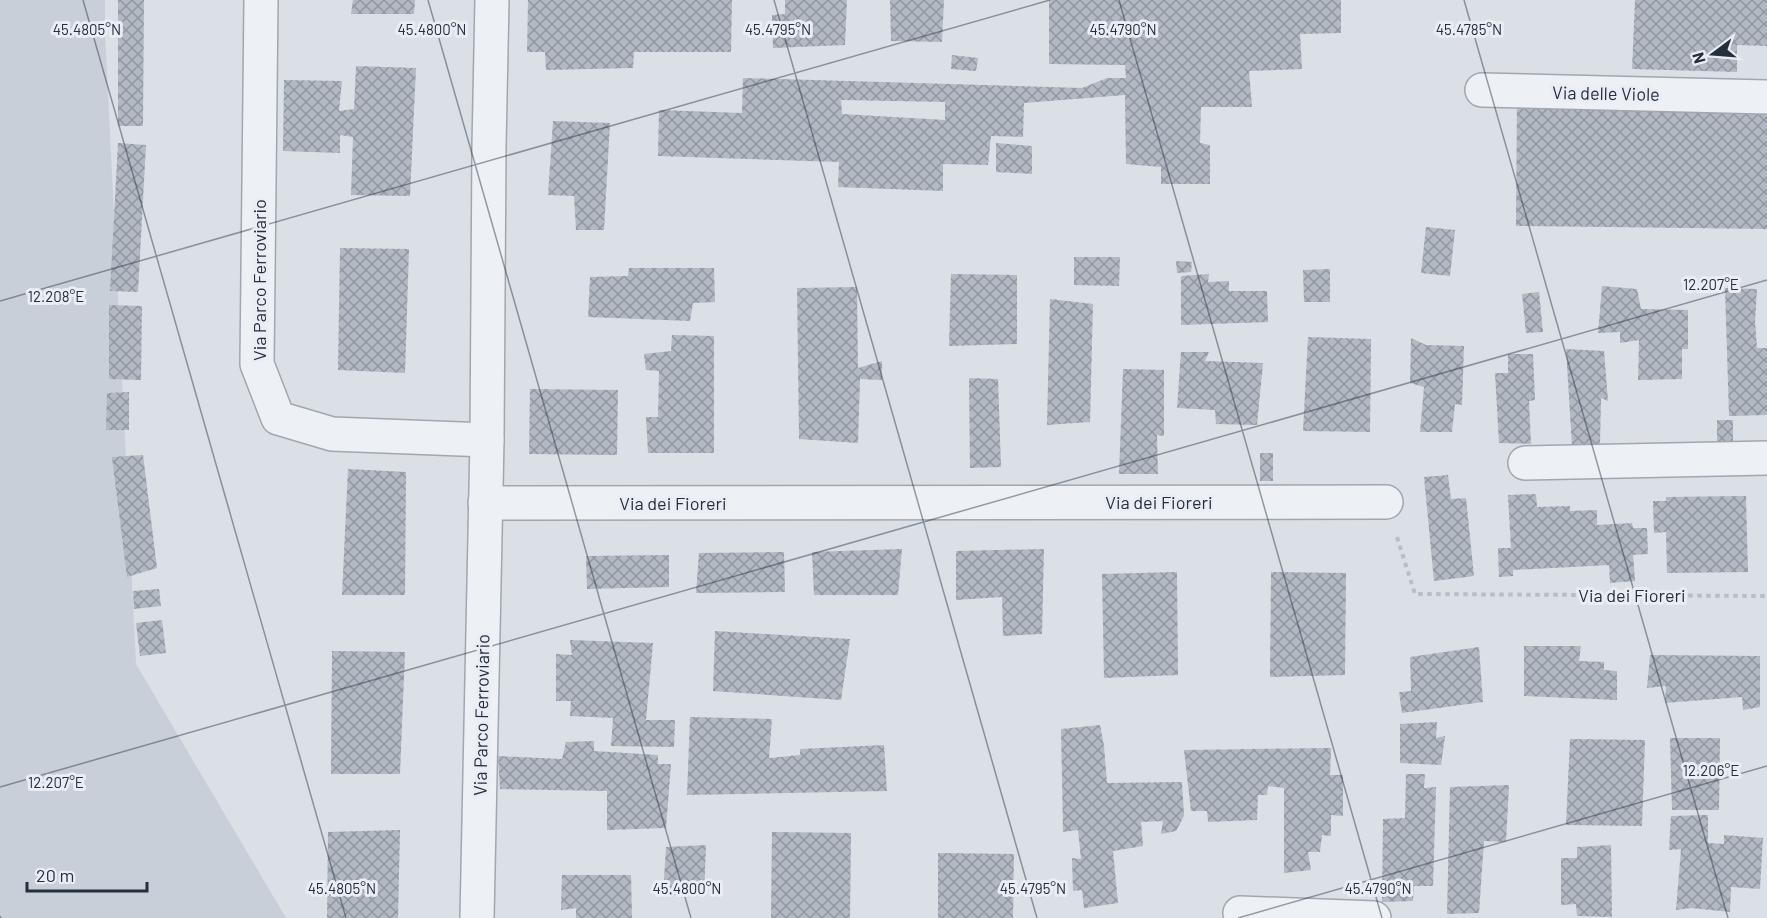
<svg xmlns="http://www.w3.org/2000/svg" width="1767" height="918" font-family="Barlow,sans-serif">
	<style>
		.built { fill: #c8cfd8 }
		.building { fill: url(#building-cross-hatch); fill-rule: evenodd }
		.lines { fill: none; stroke-linecap: round; stroke-linejoin: round }
		.minor-casing { stroke: #a0a7b0; stroke-width: 36 }
		.path { stroke: #b9bec4; stroke-width: 4; stroke-dasharray: 4.5 4.5; stroke-linecap: butt }
		.minor { stroke: #edf0f4; stroke-width: 33 }
		.ticks { fill: none; stroke: #242e3d; stroke-width: 1.5; stroke-opacity: 0.45 }
		.labels { text-anchor: middle; dominant-baseline: central; stroke-width: 6; stroke-linejoin: round; paint-order: stroke }
		.street-label { font-size: 18px; fill: #242e3d; stroke: #eaeef4 }
		.ticks-label { font-size: 15px; text-anchor: middle; fill: #242e3d; stroke: #eaeef4; stroke-width: 6; stroke-linejoin: round; paint-order: stroke }
	</style>
	<defs>
		<pattern id="building-cross-hatch" width="8" height="8" patternUnits="userSpaceOnUse" patternTransform="scale(1.5)"><rect width="8" height="8" fill="#b2b9c3"/><path d="M0 0l8 8M0 8l8-8" fill="none" stroke="#9197a0"/></pattern>
	</defs>
	<rect width="100%" height="100%" fill="#dbe0e6"/>
	<!-- built -->
	<polygon class="built" points="0,0 105,0 105,31 136,664 286,918 0,918"/>
	<!-- building -->
	<g class="building">
		<polygon points="118,0 144,0 143,126 118,126"/>
		<polygon points="353,0 415,0 414,14 351,14"/>
		<polygon points="528,0 732,0 731,52 634,52 633,68 546,70 545,52 527,52"/>
		<polygon points="785,0 847,0 845,45 773,48 772,15 785,14"/>
		<polygon points="890,0 944,0 942,42 891,41"/>
		<path d="M 1049,0 L 1341,0 L 1341,33 L 1300,34 L 1302,69 L 1249,71 L 1252,107 L 1201,107 L 1200,143 L 1210,145 L 1210,184 L 1161,184 L 1161,167 L 1126,164 L 1125,95 L 1024,103 L 1023,137 L 991,136 L 988,165 L 943,164 L 943,191 L 838,187 L 839,162 L 658,156 L 659,110 L 742,113 L 743,78 L 1082,88 L 1107,78 L 1126,78 L 1125,65 L 1049,64 ZM 841,100 L 945,102 L 945,120 L 842,114 Z"/>
		<polygon points="1635,0 1767,0 1767,46 1737,45 1737,72 1632,69"/>
		<polygon points="952,55 978,58 976,71 951,69"/>
		<polygon points="356,66 416,68 410,196 351,195 353,137 340,135 340,153 283,151 284,80 342,81 339,111 354,109"/>
		<polygon points="1517,99 1767,103 1767,229 1516,226"/>
		<polygon points="553,121 610,123 604,230 576,230 574,196 548,195"/>
		<polygon points="118,143 146,145 138,292 110,291"/>
		<polygon points="996,143 1032,146 1032,174 996,172"/>
		<polygon points="1426,227 1455,230 1450,276 1421,273"/>
		<polygon points="340,248 409,249 405,373 338,370"/>
		<polygon points="1074,257 1120,257 1119,286 1074,285"/>
		<polygon points="1176,261 1192,262 1191,272 1177,273"/>
		<polygon points="629,268 714,268 715,302 693,303 690,321 588,317 590,277 628,276"/>
		<polygon points="1330,269 1330,302 1304,302 1303,270"/>
		<polygon points="951,274 1017,275 1017,344 949,346"/>
		<polygon points="1209,274 1208,282 1229,281 1229,291 1267,291 1268,322 1181,325 1181,276"/>
		<polygon points="1602,286 1637,289 1641,309 1688,310 1688,349 1682,349 1682,379 1638,380 1639,340 1620,343 1620,332 1598,333"/>
		<polygon points="857,287 858,368 882,361 882,380 860,379 858,443 799,439 797,288"/>
		<polygon points="1725,288 1757,289 1755,321 1757,348 1767,348 1767,415 1729,416"/>
		<polygon points="1539,292 1543,332 1526,333 1522,294"/>
		<polygon points="1050,299 1093,304 1090,422 1047,425"/>
		<polygon points="109,305 142,306 141,380 109,379"/>
		<polygon points="672,335 714,336 714,453 648,453 646,417 658,417 659,371 646,370 644,354 671,351"/>
		<polygon points="1308,337 1371,339 1370,432 1303,431"/>
		<polygon points="1411,338 1426,345 1464,346 1462,405 1455,404 1452,432 1420,432 1424,387 1410,383"/>
		<polygon points="1566,349 1604,351 1608,401 1601,398 1600,445 1572,446"/>
		<polygon points="1181,352 1209,352 1205,361 1263,363 1257,425 1216,424 1215,410 1177,408"/>
		<polygon points="1508,354 1533,354 1535,400 1529,401 1531,444 1499,443 1495,373 1508,373"/>
		<polygon points="1123,369 1164,370 1164,436 1157,435 1158,474 1119,474"/>
		<polygon points="969,378 998,379 1001,467 970,468"/>
		<polygon points="530,389 618,390 617,455 529,454"/>
		<polygon points="129,392 129,430 106,430 107,393"/>
		<rect x="1717" y="420" width="16" height="28"/>
		<rect x="1260" y="453" width="13" height="28"/>
		<polygon points="143,455 157,568 127,577 112,457"/>
		<polygon points="348,469 406,472 405,595 342,595"/>
		<polygon points="1448,475 1451,499 1466,498 1474,576 1434,581 1424,477"/>
		<polygon points="1536,494 1537,507 1570,506 1570,511 1597,510 1597,525 1632,523 1633,528 1647,528 1648,554 1633,555 1635,581 1610,583 1609,565 1513,570 1513,576 1499,577 1498,548 1511,548 1508,495"/>
		<polygon points="1746,496 1748,572 1667,573 1666,532 1654,533 1653,501 1666,501 1666,497"/>
		<polygon points="902,549 898,595 814,595 812,552"/>
		<polygon points="1044,549 1042,634 1003,636 1002,597 956,600 956,551"/>
		<polygon points="784,552 785,592 696,593 699,553"/>
		<polygon points="669,555 669,587 587,589 586,556"/>
		<polygon points="1177,572 1178,675 1104,678 1102,574"/>
		<polygon points="1271,572 1346,573 1345,675 1270,677"/>
		<polygon points="159,589 161,606 134,609 133,591"/>
		<polygon points="162,620 166,653 140,656 136,623"/>
		<polygon points="715,631 850,639 841,700 713,691"/>
		<polygon points="570,640 653,643 646,720 675,720 674,747 611,746 613,718 570,716 571,701 556,701 556,654 572,655"/>
		<polygon points="1524,646 1581,646 1579,661 1604,662 1604,670 1617,671 1617,700 1524,696"/>
		<polygon points="1479,647 1483,702 1402,713 1399,692 1411,691 1410,657"/>
		<polygon points="332,651 405,652 400,774 331,774"/>
		<polygon points="1650,655 1760,656 1760,707 1743,710 1742,697 1665,703 1666,686 1647,688"/>
		<polygon points="690,717 772,719 769,758 800,755 800,749 884,745 887,791 687,795"/>
		<polygon points="1437,722 1436,738 1445,736 1441,765 1400,763 1400,724"/>
		<polygon points="1100,725 1104,746 1107,783 1182,782 1184,816 1176,831 1161,834 1163,821 1141,822 1143,846 1113,851 1118,903 1084,908 1082,890 1073,891 1072,858 1081,859 1078,830 1063,832 1061,729"/>
		<polygon points="1670,738 1720,738 1719,810 1672,810"/>
		<polygon points="1570,739 1645,740 1642,826 1566,825"/>
		<polygon points="594,741 594,751 658,755 658,764 671,764 666,828 607,830 607,791 500,789 498,756 562,759 566,742"/>
		<polygon points="1331,748 1330,775 1343,775 1343,816 1331,815 1331,836 1322,835 1320,852 1308,852 1311,870 1284,873 1284,788 1268,786 1267,795 1258,795 1257,820 1208,822 1207,811 1191,811 1184,750"/>
		<polygon points="1406,774 1425,774 1424,788 1436,787 1433,886 1414,886 1413,901 1382,902 1383,819 1405,818"/>
		<polygon points="1509,785 1506,842 1484,841 1479,913 1447,914 1450,787"/>
		<polygon points="1708,815 1708,843 1724,844 1724,835 1763,838 1760,889 1731,887 1730,912 1691,908 1676,910 1681,849 1669,850 1671,816"/>
		<polygon points="400,830 398,918 327,918 328,832"/>
		<polygon points="772,832 851,833 850,918 771,918"/>
		<polygon points="706,845 704,896 663,895 666,847"/>
		<polygon points="1611,845 1612,917 1577,916 1576,904 1561,905 1561,858 1577,858 1577,847"/>
		<polygon points="938,853 1014,854 1013,918 938,918"/>
		<polygon points="562,875 631,875 632,918 576,918 576,908 561,910"/>
	</g>
	<g class="lines">
		<defs>
			<g id="minor">
				<polyline points="261,0 257,364 278,418 332,434 487,440"/>
				<polyline points="1482,90 1767,97"/>
				<polyline points="1525,463 1767,458"/>
				<polyline points="485,503 1386,502"/>
				<polyline points="1240,913 1374,918"/>
				<polyline points="477,918 487,440 489,146 492,0"/>
			</g>
		</defs>
		<!-- minor casing -->
		<use href="#minor" class="minor-casing"/>
		<!-- path -->
		<polyline class="path" points="1397,537 1415,594 1767,596"/>
		<!-- minor -->
		<use href="#minor" class="minor"/>
	</g>
	<!-- ticks -->
	<path class="ticks" d="M 83,0 L 346,918M 428,0 L 691,918M 774,0 L 1037,918M 1119,0 L 1382,918M 1464,0 L 1728,918M 0,301 L 1050,0M 0,787 L 1767,280M 0,916 L 1,918M 1238,918 L 1767,766"/>
	<g class="labels">
		<!-- street labels -->
		<g class="street-label">
			<text transform="translate(1606 93) rotate(1)">Via delle Viole</text>
			<text transform="translate(259 280) rotate(-90)">Via Parco Ferroviario</text>
			<text x="1159" y="502">Via dei Fioreri</text>
			<text x="673" y="503">Via dei Fioreri</text>
			<text x="1632" y="595">Via dei Fioreri</text>
			<text transform="translate(481 715) rotate(-89)">Via Parco Ferroviario</text>
		</g>
	</g>
	<g class="ticks-label">
		<text x="87" y="35">45.4805°N</text>
		<text x="432" y="35">45.4800°N</text>
		<text x="778" y="35">45.4795°N</text>
		<text x="1123" y="35">45.4790°N</text>
		<text x="1469" y="35">45.4785°N</text>
		<text x="1711" y="290">12.207°E</text>
		<text x="56" y="302">12.208°E</text>
		<text x="1711" y="776">12.206°E</text>
		<text x="56" y="788">12.207°E</text>
		<text x="342" y="894">45.4805°N</text>
		<text x="687" y="894">45.4800°N</text>
		<text x="1033" y="894">45.4795°N</text>
		<text x="1378" y="894">45.4790°N</text>
	</g>
	<!-- north arrow -->
	<g transform="translate(1713 54) rotate(254)" stroke="#eaeef4" stroke-width="4.5" paint-order="stroke">
	<path d="M0-4.5L10 22L0 15L-10 22Z" fill="#242e3d"/>
	<text y="-9" font-size="16" font-weight="bold" text-anchor="middle" fill="#242e3d">N</text>
	</g>
	<!-- scale -->
	<path d="M27 882v9h120v-9" fill="none" stroke="#242e3d" stroke-width="3"/>
	<text x="36" y="882" font-size="18" fill="#242e3d" stroke="#eaeef4" stroke-width="4.5" paint-order="stroke">20 m</text>
</svg>
